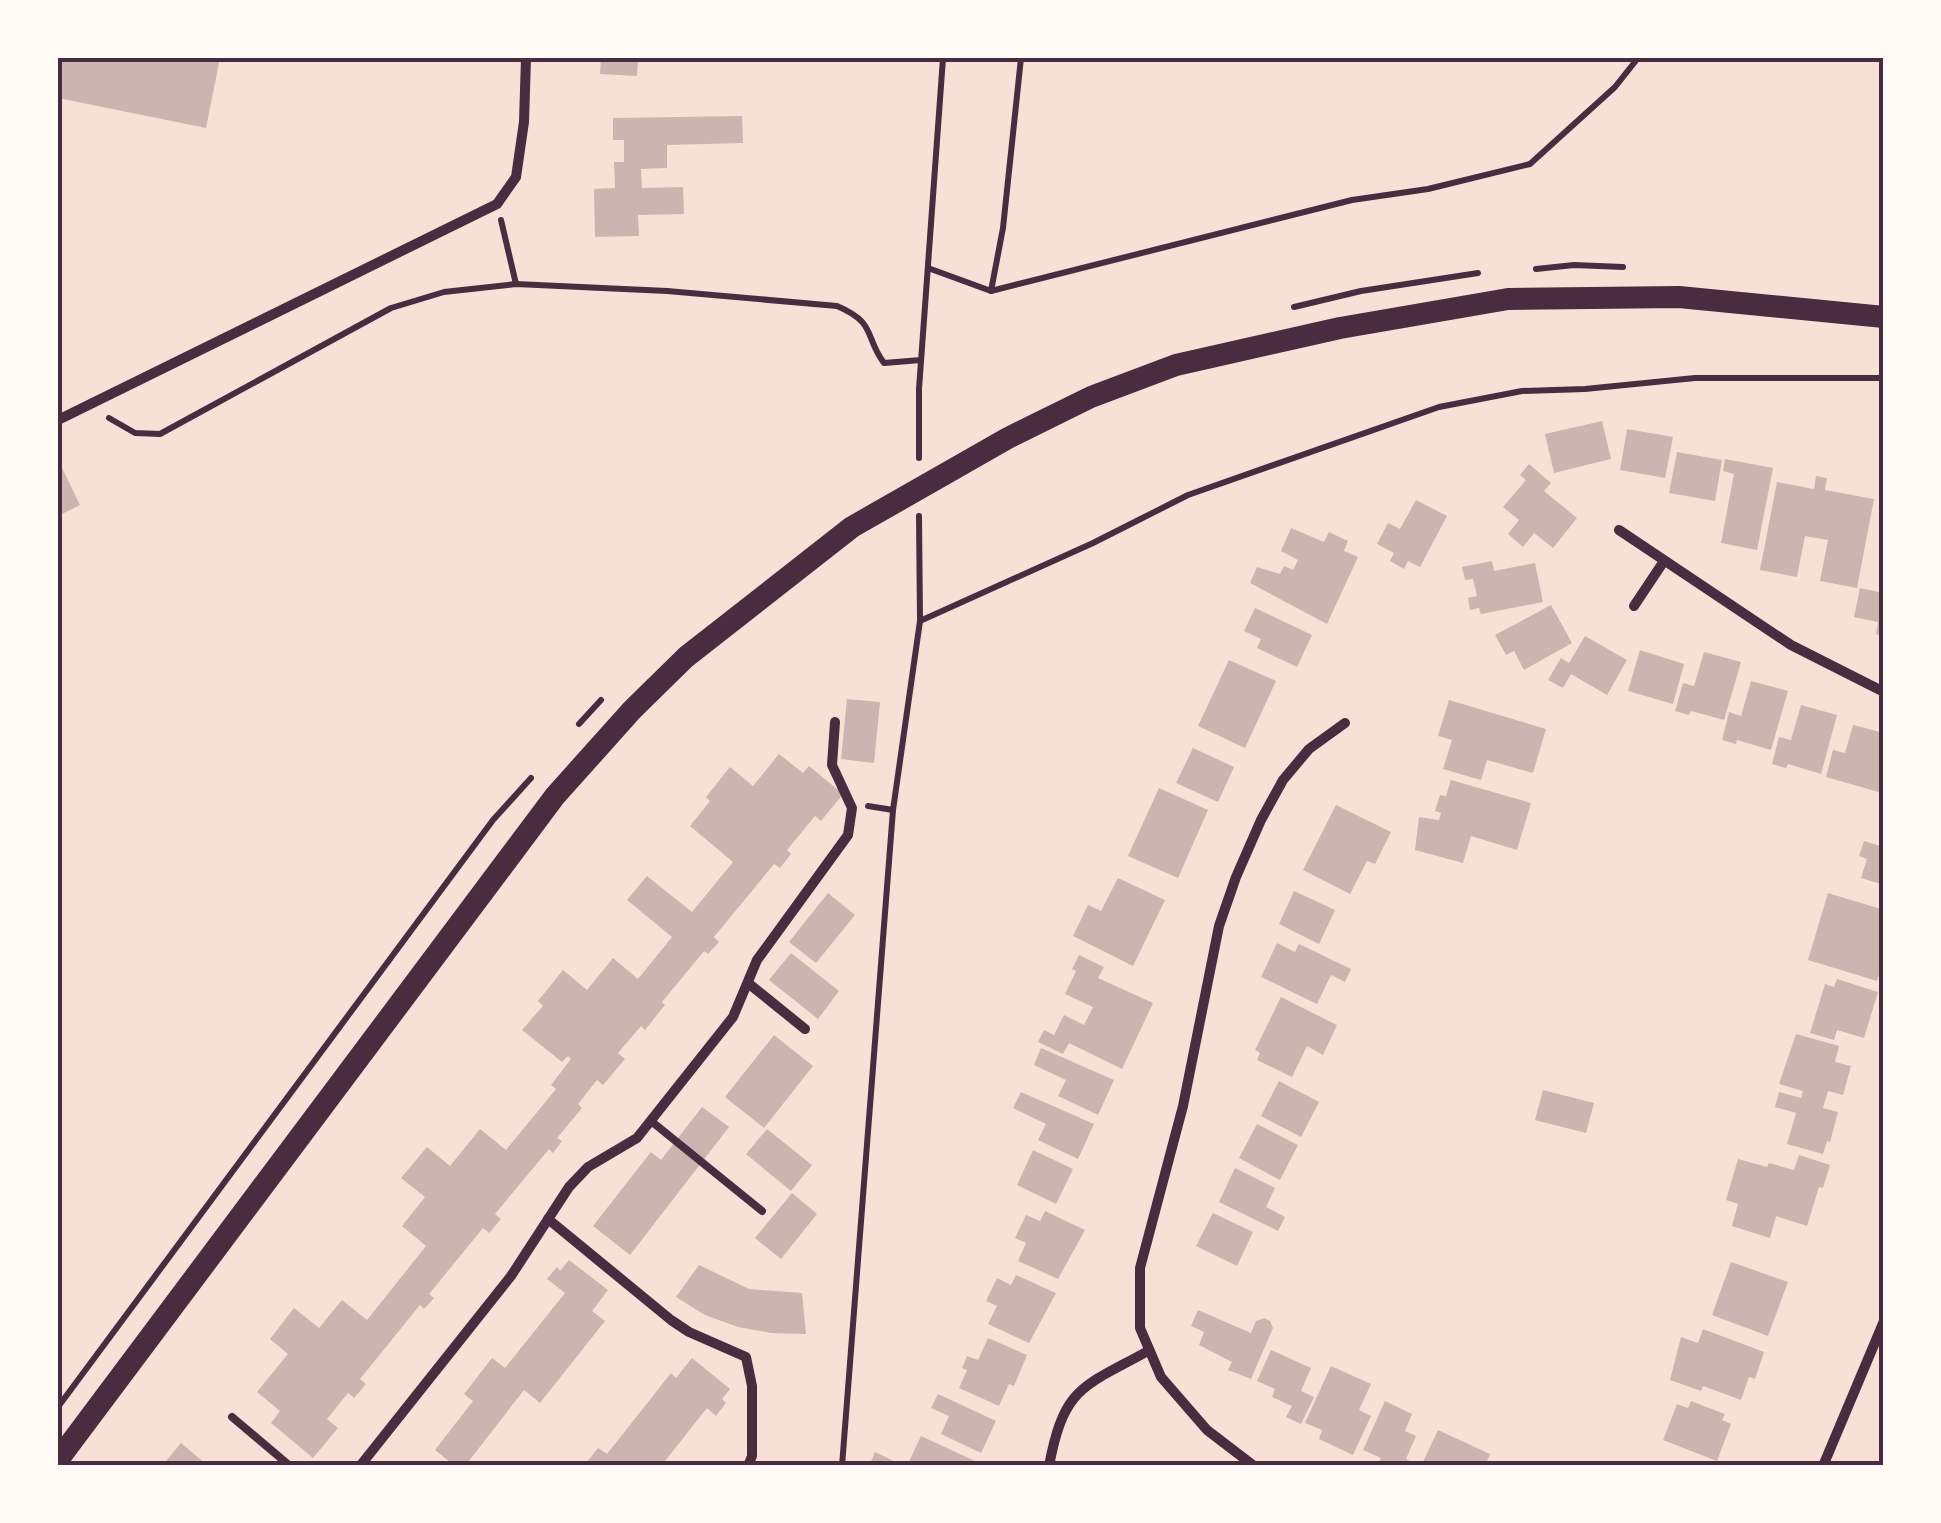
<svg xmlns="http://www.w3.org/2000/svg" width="1941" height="1523" font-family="'Varela Round',sans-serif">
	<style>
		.building { fill: #ccb4b1 }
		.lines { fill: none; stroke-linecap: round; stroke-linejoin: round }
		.path { stroke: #4a2c40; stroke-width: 6 }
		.service { stroke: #4a2c40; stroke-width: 8 }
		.minor { stroke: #4a2c40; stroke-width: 10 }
		.primary { stroke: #4a2c40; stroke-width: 22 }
		.neatline { fill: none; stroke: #4a2c40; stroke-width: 4 }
	</style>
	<rect width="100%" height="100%" fill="#f7e1d7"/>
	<!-- building -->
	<g class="building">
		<polygon points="58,58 220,58 206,128 58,98"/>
		<polygon points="601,58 638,58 637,76 600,74"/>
		<polygon points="742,116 743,143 667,145 667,168 641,169 642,188 683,187 684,214 638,215 639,236 595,237 594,189 615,188 614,162 624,162 624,140 613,140 613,118"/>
		<polygon points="1602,421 1611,459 1554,473 1545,434"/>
		<polygon points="1627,429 1673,437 1665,478 1620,470"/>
		<polygon points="1677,452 1722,460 1715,501 1669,493"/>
		<polygon points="1725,459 1773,468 1757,550 1721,543 1734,474 1723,471"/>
		<polygon points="1529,464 1551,483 1544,491 1577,518 1553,548 1534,533 1523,547 1508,534 1519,520 1503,507 1526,480 1520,475"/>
		<polygon points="62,468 80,505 58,516 58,470"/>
		<polygon points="1816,476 1827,478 1825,490 1874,499 1857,588 1820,581 1828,540 1805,536 1797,577 1760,570 1777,482 1814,489"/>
		<polygon points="1416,500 1447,516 1420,567 1408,561 1404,569 1390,561 1394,553 1377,544 1388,523 1400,529"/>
		<polygon points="1291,528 1324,542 1329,532 1348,541 1344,551 1358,557 1327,624 1250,583 1257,567 1280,574 1284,566 1293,570 1298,560 1281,551"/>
		<polygon points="1492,561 1494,571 1535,563 1543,602 1481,614 1479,608 1470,610 1468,598 1477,596 1473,579 1465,580 1462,567"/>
		<polygon points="1860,588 1884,593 1884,636 1876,634 1878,622 1854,617"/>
		<polygon points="1551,605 1572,643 1524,670 1514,651 1506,655 1495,635"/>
		<polygon points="1255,608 1312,635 1297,667 1257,648 1261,639 1244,631"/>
		<polygon points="1585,636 1627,660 1607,695 1571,674 1563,688 1548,680 1561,658 1569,663"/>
		<polygon points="1640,650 1684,664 1673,704 1628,691"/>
		<polygon points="1704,652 1741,662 1724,720 1691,711 1689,715 1675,711 1683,683 1694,686"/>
		<polygon points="1229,660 1276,681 1245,748 1198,726"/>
		<polygon points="1751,681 1788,691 1771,750 1737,740 1736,744 1722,740 1729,712 1741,716"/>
		<polygon points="847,699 880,702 874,763 841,759"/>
		<polygon points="1449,700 1546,729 1533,773 1487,760 1481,780 1443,769 1452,740 1438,736"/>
		<polygon points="1801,705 1837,715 1821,774 1788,764 1786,768 1772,764 1779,737 1791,740"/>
		<polygon points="1853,725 1884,733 1882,793 1826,777 1833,750 1845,753"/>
		<polygon points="1193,748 1234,767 1218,802 1176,783"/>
		<polygon points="779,754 803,773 809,766 843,794 821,821 815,816 787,850 791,854 780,868 774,864 714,937 719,942 708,954 704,951 662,1002 665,1005 645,1030 641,1026 618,1053 625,1059 603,1085 597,1080 578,1104 582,1108 557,1138 562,1141 553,1153 549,1149 495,1214 501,1219 489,1233 483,1228 429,1294 434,1298 424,1309 420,1305 360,1379 366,1384 354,1398 348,1393 327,1419 338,1428 313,1458 271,1423 280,1411 257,1392 288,1354 270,1339 294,1308 319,1328 342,1300 367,1320 426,1246 402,1226 425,1197 401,1178 427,1147 450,1166 480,1129 506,1150 556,1089 551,1085 571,1059 568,1056 562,1062 522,1030 543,1006 538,1001 563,970 587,990 613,958 638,979 672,937 627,900 647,876 692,912 733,862 690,826 710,801 706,797 730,767 753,786"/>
		<polygon points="1451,780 1531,803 1517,850 1471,836 1463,863 1415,850 1419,817 1439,820 1441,813 1435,811 1440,795 1446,796"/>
		<polygon points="1159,788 1208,810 1178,878 1128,856"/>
		<polygon points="1336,805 1391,832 1375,864 1367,861 1350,894 1303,870"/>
		<polygon points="1864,841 1884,847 1884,885 1861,878 1867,859 1859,856"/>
		<polygon points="1118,878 1165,900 1133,966 1073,936 1088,905 1101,911"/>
		<polygon points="1294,891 1335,910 1319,944 1279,924"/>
		<polygon points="828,893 855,915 816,963 789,942"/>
		<polygon points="1828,893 1884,910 1884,958 1877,981 1808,960"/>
		<polygon points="1277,943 1295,952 1299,944 1351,969 1345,982 1331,975 1317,1004 1261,977"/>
		<polygon points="791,953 839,991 818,1019 769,980"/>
		<polygon points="1079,955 1104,967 1098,978 1153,1003 1122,1069 1069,1043 1063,1054 1038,1042 1044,1030 1054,1035 1064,1015 1084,1025 1093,1007 1065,994 1076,971 1072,969"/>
		<polygon points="1837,979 1878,992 1864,1038 1837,1030 1834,1040 1810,1033 1825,984 1834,987"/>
		<polygon points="1281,997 1337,1025 1323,1055 1307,1046 1292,1077 1257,1060 1260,1053 1255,1050"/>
		<polygon points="1796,1034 1839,1046 1835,1062 1851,1066 1843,1095 1828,1091 1823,1108 1838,1112 1830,1142 1827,1141 1823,1154 1787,1144 1796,1113 1775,1107 1779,1092 1801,1098 1803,1091 1779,1084"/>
		<polygon points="774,1035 813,1066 764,1128 725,1097"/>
		<polygon points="1041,1048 1114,1080 1098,1115 1058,1096 1066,1080 1034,1065"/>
		<polygon points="1279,1081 1319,1102 1301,1137 1261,1116"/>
		<polygon points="1543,1090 1594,1103 1586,1133 1535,1120"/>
		<polygon points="1021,1092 1094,1124 1078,1159 1038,1140 1046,1124 1013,1108"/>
		<polygon points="702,1107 729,1127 630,1255 593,1226 651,1152 661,1160"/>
		<polygon points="1257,1124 1298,1145 1280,1180 1239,1158"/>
		<polygon points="767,1129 812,1165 791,1191 746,1154"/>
		<polygon points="1033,1150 1073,1169 1056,1204 1017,1185"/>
		<polygon points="1799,1155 1830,1165 1823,1188 1819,1187 1807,1226 1776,1216 1770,1238 1732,1226 1738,1204 1726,1200 1738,1159 1767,1167 1769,1163 1794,1170"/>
		<polygon points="1235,1168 1275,1188 1266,1207 1285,1217 1278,1231 1219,1202"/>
		<polygon points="792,1193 817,1214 781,1259 755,1238"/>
		<polygon points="1045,1211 1085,1230 1058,1279 1018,1261 1026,1243 1015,1238 1026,1215 1040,1221"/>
		<polygon points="1213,1213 1253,1232 1237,1266 1196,1246"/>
		<polygon points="569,1260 608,1290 592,1311 605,1321 540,1403 524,1390 465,1466 455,1466 435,1450 473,1401 464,1394 492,1358 505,1368 565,1293 547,1279 557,1267 560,1271"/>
		<polygon points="1731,1262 1788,1282 1768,1336 1712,1315"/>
		<polygon points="699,1265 749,1289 802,1293 806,1334 771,1333 738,1327 705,1315 676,1297"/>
		<polygon points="1016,1275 1056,1293 1029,1343 988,1324 997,1306 986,1301 997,1278 1011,1285"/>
		<polygon points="1198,1310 1251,1333 1256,1321 1264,1318 1270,1321 1273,1328 1251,1379 1228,1370 1232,1362 1199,1345 1204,1332 1191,1326"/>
		<polygon points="1703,1329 1764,1352 1755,1379 1749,1377 1741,1400 1703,1386 1701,1391 1670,1380 1681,1337 1698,1343"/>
		<polygon points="988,1338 1027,1355 1014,1386 1009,1384 999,1406 959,1388 967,1370 962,1368 967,1356 978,1360"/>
		<polygon points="1271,1350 1311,1368 1301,1391 1314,1397 1301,1424 1286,1417 1292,1406 1272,1397 1275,1389 1257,1381"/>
		<polygon points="692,1358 730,1389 722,1399 726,1403 716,1416 707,1408 661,1466 591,1466 587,1462 598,1448 607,1454 671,1373 676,1378"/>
		<polygon points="1331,1366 1371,1384 1359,1410 1371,1416 1353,1455 1319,1439 1322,1430 1305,1423"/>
		<polygon points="938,1394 996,1421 981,1453 941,1434 949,1416 931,1408"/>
		<polygon points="1385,1401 1412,1414 1405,1431 1416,1436 1406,1459 1420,1466 1377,1466 1381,1458 1363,1450"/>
		<polygon points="1691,1401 1725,1414 1722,1420 1731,1424 1717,1461 1663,1440 1677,1404 1688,1408"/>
		<polygon points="1438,1430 1490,1454 1485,1466 1421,1466"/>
		<polygon points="921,1436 977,1462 975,1466 907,1466"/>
		<polygon points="181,1443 208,1466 162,1466"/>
		<polygon points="875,1452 904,1466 869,1466"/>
	</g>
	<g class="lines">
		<!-- path -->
		<g class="path">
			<polyline points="501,220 516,284"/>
			<polyline points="928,268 991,291 1352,200 1428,189 1530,164 1615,87 1638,58"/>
			<polyline points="1536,269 1574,265 1623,267"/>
			<polyline points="991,291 1003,228 1021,58"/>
			<polyline points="1294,307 1361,291 1478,273"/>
			<path d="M 109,418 L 135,433 L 160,434 L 391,308 L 444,292 L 516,284 L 667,291 L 837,306 C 877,323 864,336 884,363 L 921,360"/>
			<polyline points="919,458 919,389 943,58"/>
			<polyline points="920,621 1093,543 1188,495 1439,407 1522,391 1585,389 1695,378 1884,378"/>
			<polyline points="579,724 601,700"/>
			<polyline points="868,806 893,810"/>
			<polyline points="58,1407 493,820 531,778"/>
			<polyline points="842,1466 893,810 920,621 919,516"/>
		</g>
		<!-- service -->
		<g class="service">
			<polyline points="651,1121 762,1211"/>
			<polyline points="232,1417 290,1466"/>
		</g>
		<!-- minor -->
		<g class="minor">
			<polyline points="58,420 497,204 516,177 524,122 526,58"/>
			<polyline points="1619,530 1791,645 1884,692"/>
			<polyline points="1634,606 1664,561"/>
			<polyline points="748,983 805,1029"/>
			<polyline points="548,1219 671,1320 689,1332 746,1357 752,1386 752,1456 748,1466"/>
			<polyline points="360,1466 511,1276 569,1187 588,1167 637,1138 733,1017 757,960 848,835 852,808 832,765 835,722"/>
			<path d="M 1049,1466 C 1064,1386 1083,1387 1148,1351"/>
			<polyline points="1254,1466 1207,1430 1161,1377 1140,1328 1140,1268 1183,1106 1219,926 1236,877 1261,820 1283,780 1309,749 1345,723"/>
			<polyline points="1823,1466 1884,1321"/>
		</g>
		<!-- primary -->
		<polyline class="primary" points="58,1460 555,796 632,710 686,657 852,527 1008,438 1091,397 1176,365 1340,328 1508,299 1679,297 1884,317"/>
	</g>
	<!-- border -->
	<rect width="1941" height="1523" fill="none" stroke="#fffaf5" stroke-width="120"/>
	<rect x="60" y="60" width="1821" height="1403" class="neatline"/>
</svg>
